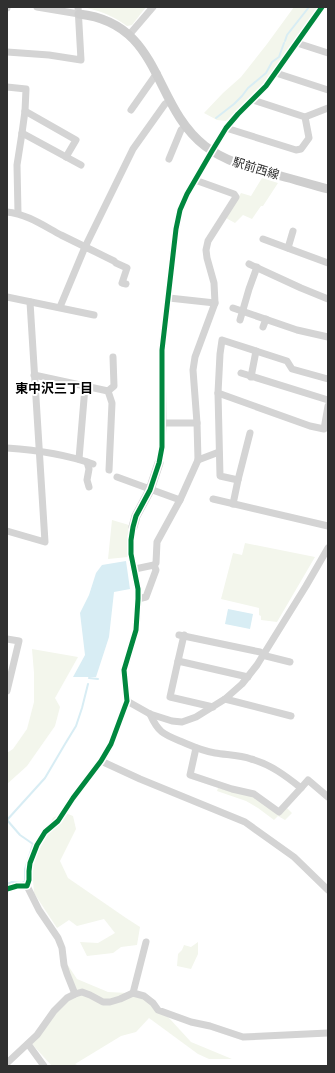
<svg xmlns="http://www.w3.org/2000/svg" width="335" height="1073" font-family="Quicksand,'Noto Sans JP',sans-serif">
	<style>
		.green { fill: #f3f6ec }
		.water { fill: #d8edf4 }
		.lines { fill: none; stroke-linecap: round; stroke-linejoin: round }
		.stream { stroke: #d8edf4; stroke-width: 2 }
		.street { stroke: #d4d4d4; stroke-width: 7 }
		.secondary { stroke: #cecece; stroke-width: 9 }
		.cycleway-casing { stroke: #fff; stroke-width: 8 }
		.cycleway { stroke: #00873e; stroke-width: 5 }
		.labels { text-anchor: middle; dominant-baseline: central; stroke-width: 4; stroke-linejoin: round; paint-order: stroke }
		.street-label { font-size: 12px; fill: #303030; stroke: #fff }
		.neighbourhood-label { font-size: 13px; font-weight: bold; fill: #000; stroke: #fff }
	</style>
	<rect width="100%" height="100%" fill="#fff"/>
	<!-- green -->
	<g class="green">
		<path d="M 86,7 L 146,7 L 132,25 L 127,26 C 113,16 103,12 87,8 Z"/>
		<polygon points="294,7 319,7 264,83 226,121 217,120 204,113 223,93 241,77 267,44"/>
		<polygon points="262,178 278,183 263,206 261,206 252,219 243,215 235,223 226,218 241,193 251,196"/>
		<polygon points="112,520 129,525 127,542 128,557 108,559"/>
		<polygon points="245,543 315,557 277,622 261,620 261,616 259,615 259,608 221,599 233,553 242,555"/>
		<polygon points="32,649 78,657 55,698 60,707 55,726 27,766 7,784 7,753 13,749 27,729 34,702 34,673"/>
		<polygon points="218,788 252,796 279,815 287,808 292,813 285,820 278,816 274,820 258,808 246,801 217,791"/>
		<polygon points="63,812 73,816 76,829 60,861 68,878 126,918 140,927 137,945 121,947 113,953 87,956 80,942 98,943 115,933 104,919 77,926 69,920 57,928 34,893 32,867 39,845 53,818"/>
		<polygon points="198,942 198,954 191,969 177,966 178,954 182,950 184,945 191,947"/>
		<polygon points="67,964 77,979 108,992 147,994 191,1042 232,1059 209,1059 198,1054 149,1018 136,1032 121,1036 75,1064 79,1066 52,1066 32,1044 59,1008 75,996"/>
	</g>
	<!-- water -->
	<g class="water">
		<polygon points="126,561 130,589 114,592 109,637 96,677 73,677 85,655 80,613 89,595 96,573 102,565"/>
		<polygon points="228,609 253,614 250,629 225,624"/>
	</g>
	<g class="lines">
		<!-- stream -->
		<g class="stream">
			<polyline points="285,41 287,35 309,7"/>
			<polyline points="216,118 234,104 242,96 248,88 266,73 272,62 279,57 284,43"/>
			<polyline points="89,678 98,679"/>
			<polyline points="7,820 45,778 65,744 76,726 82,708 88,684"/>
			<polyline points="7,884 12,882 22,883 25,881 25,869 33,844 20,835 7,820"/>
		</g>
		<!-- street -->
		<g class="street">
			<polyline points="37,7 79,14"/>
			<polyline points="7,8 7,7"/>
			<polyline points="129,35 153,7"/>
			<polyline points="297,43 328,53"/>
			<polyline points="7,52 49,55 81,60 78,7"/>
			<polyline points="276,73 328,90"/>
			<polyline points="7,87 26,89 25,111 22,133 17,165 18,213"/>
			<polyline points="131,110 157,73"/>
			<polyline points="25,111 76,140 66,157"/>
			<polyline points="305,117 328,108"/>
			<polyline points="226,128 296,150 301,149 309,138 305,117 253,100"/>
			<polyline points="22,133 81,165"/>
			<polyline points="169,159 181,130 186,126"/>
			<path d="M 7,212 C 27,214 44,226 61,235 C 79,244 96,252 114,261 L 116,263 L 127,268 L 122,283 L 126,284"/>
			<polyline points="263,239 328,263"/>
			<polyline points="288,248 293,231"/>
			<polyline points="249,264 301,288 328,299"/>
			<polyline points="7,297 94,315"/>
			<polyline points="169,298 215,303"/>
			<polyline points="60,307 85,247 133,149 165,104 170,101"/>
			<polyline points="233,308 297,330 328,337"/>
			<polyline points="240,320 249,289 257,267"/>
			<polyline points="263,327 266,319"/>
			<polyline points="241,373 328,400"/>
			<polyline points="34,375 108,391 114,386 113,357"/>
			<polyline points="251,377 256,351"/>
			<polyline points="108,391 112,403 109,470"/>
			<polyline points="218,393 310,426 324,429 328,406"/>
			<polyline points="163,423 197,423"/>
			<path d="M 7,448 C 36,450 65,454 93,464"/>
			<polyline points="79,459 85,387"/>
			<polyline points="198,460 219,452"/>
			<polyline points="87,462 89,469 87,480 89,487"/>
			<polyline points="159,463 162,447 163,423 162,350 176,229 180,210 187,194 212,151 226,128 238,114 266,86 322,7"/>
			<polyline points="117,477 180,500"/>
			<polyline points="238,480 250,433"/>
			<polyline points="213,499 328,526"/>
			<polyline points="233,504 238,480 220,476 218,393 220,354 222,340 287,361 292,369 328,379"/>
			<polyline points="7,531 45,542 30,302"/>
			<polyline points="135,569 154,565 156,563 157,542 180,500 198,460 197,423 193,370 195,357 215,303 214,283 207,258 206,250 208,241 236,197 234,194 195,180"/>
			<polyline points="138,599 146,597 156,570 154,565"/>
			<polyline points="179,635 260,652 266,656 290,662"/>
			<polyline points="7,639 19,641 7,691"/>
			<polyline points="178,661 184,635"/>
			<polyline points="225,699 291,716"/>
			<polyline points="127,701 150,714 172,721 182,722 196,717 225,699 242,684 257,665 306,586 328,548"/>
			<polyline points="213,707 170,697 178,661 248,677"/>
			<path d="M 150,714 C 158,732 163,734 180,741 C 192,746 202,751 215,753 C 227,755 240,755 251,759 C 270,764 286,776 301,788 L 308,780 L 328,797"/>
			<polyline points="196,748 190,775 232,789 254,794 279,812 301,788"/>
			<polyline points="101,761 140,779 245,822 294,857 328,890"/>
			<polyline points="27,886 39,910 58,938 62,948 64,965 67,974 75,994"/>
			<polyline points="7,889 17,886 27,886 29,880 29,871 30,863 37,845 45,832 58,821 73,798 101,761 111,744 127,701 124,670 136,630 138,599 138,589 131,554 131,540 133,527"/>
			<polyline points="133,993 146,942"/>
			<polyline points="28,1044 44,1066"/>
			<polyline points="7,1063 37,1035 54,1011 67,998 75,994 82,992 90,995 103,1002 110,1002 120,999 133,993 144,996 153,1003 158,1010 191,1022 210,1026 243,1037 328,1033"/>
		</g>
		<!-- secondary -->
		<g class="secondary">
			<path d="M 79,14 C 162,23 152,105 205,146 C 227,163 255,169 281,176 C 297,180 312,185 328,189"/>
			<polyline points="133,527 136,516 150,490 159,463"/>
		</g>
		<defs>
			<polyline id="cycleway" points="7,889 17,886 27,886 29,880 29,871 30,863 37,845 45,832 58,821 73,798 101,761 111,744 127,701 124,670 136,630 138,599 138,589 131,554 131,540 133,527 136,516 150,490 159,463 162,447 162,350 176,229 180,210 187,194 212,151 226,128 238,114 266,86 322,7"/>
		</defs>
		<!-- cycleway casing -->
		<use href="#cycleway" class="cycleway-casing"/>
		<!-- cycleway -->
		<use href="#cycleway" class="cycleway"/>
	</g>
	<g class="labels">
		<!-- street labels -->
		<g class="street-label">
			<text transform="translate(256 168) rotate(17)">駅前西線</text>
		</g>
		<!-- neighbourhood labels -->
		<g class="neighbourhood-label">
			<text x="54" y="388">東中沢三丁目</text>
		</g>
	</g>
	<!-- border -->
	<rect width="335" height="1073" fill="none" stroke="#303030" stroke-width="16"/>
</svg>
